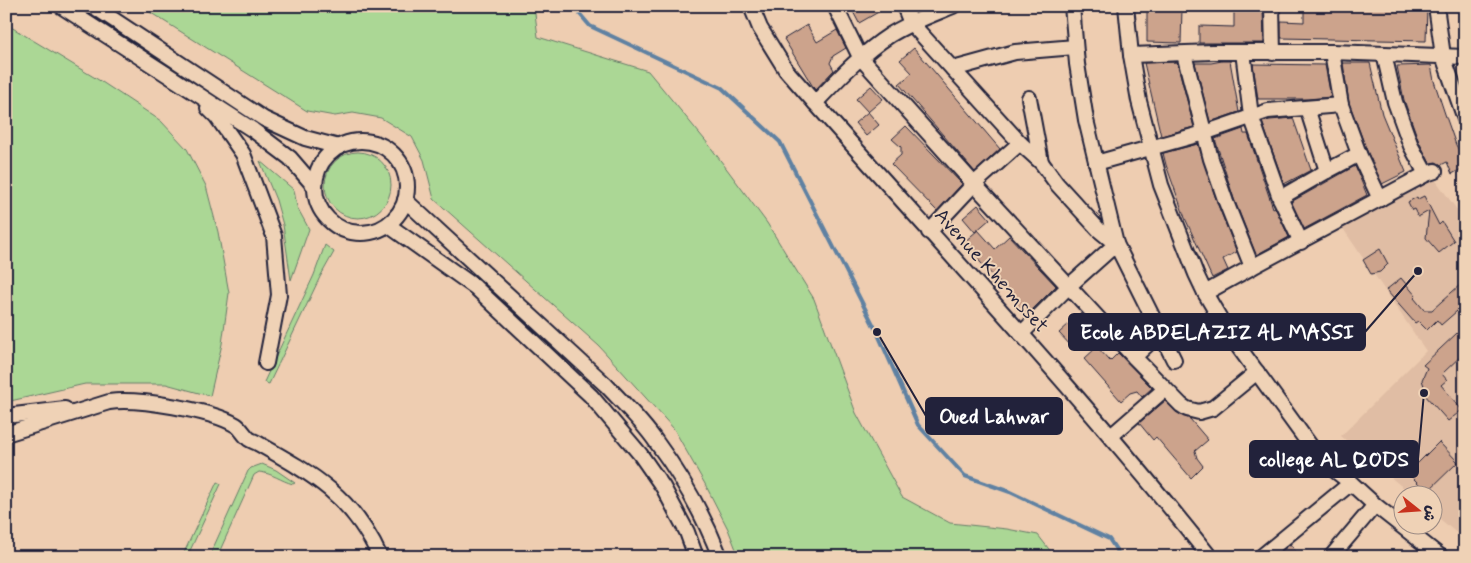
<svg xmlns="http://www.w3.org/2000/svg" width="1471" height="563" font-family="Mynerve,'Playpen Sans Arabic',sans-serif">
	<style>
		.built { fill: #e0bda4 }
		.green { fill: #abd795; stroke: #667c68 }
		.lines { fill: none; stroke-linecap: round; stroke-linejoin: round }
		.stream { stroke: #5e81a2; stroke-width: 4 }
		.building { fill: #cca38c; stroke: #22223b }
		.minor-casing { stroke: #22223b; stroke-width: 18 }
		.minor { stroke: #efd2b6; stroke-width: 14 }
		.labels { text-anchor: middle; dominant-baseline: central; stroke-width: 4; stroke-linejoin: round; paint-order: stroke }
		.street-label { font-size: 20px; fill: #22223b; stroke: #efd2b6 }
		.leader { fill: none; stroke: #22223b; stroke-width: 2 }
		.callout-dot { fill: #22223b; stroke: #efd2b6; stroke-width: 2 }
		.callout { fill: #22223b; stroke: #22223b; stroke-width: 2 }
		.callout-label { font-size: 21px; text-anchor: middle; font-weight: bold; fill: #fff }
	</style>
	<rect width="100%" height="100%" fill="#eecdb1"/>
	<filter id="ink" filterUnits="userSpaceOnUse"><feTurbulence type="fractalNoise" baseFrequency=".02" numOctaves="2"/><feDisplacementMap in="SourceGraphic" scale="10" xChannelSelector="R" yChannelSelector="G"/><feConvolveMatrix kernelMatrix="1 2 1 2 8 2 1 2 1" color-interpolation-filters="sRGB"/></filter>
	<g filter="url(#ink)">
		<!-- built -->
		<polygon class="built" points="1432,175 1465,221 1465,540 1434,514 1434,496 1412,495 1341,436 1426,351 1340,224"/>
		<!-- green -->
		<g class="green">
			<polygon points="140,6 534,6 538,37 648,71 709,145 767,223 814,299 856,413 902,497 950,523 1007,529 1038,535 1055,557 739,557 728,529 705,484 674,429 599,346 434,199 424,160 412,137 381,118 353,113 335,116 307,111"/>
			<polygon points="6,24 102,82 161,121 187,149 206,186 218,232 229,293 222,344 210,396 166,384 85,384 6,402"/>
			<circle cx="358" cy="185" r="33"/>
			<polygon points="260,161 294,190 297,207 309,229 291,280 283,225 276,200"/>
			<polygon points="325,245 334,252 320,277 269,384 264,382 314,275"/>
			<path d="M 262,464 L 276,470 L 295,483 L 293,484 C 281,481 272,473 259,472 L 254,475 L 217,557 L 209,557 L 248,471 L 251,468 Z"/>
			<polygon points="217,482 221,484 187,557 182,557"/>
		</g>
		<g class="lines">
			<!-- stream -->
			<polyline class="stream" points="573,6 590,26 722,88 780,142 877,332 918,425 965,476 1010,492 1109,539 1121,557"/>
		</g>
		<!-- building -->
		<g class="building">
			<polygon points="850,6 889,6 859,23"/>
			<polygon points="1304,6 1427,6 1426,41 1281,38 1281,21 1304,22"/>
			<polygon points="1147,7 1182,8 1181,43 1147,42"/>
			<polygon points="1234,9 1263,9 1264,43 1199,43 1199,26 1234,27"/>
			<polygon points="807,25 817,42 837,30 846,48 833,56 830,63 834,70 815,90 784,39"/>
			<polygon points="914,48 1000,149 975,172 899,84 912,73 900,60"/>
			<polygon points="1222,61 1230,61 1239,112 1210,122 1195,63 1211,63"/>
			<polygon points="1177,62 1194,127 1161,136 1144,63"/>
			<polygon points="1343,63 1370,63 1382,114 1406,172 1382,184 1367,151 1349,103"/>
			<polygon points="1253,64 1325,65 1331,97 1307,99 1258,99"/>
			<polygon points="1431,65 1434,81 1445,114 1456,145 1465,161 1465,167 1452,174 1447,162 1441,165 1436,162 1430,163 1419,142 1404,100 1397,66"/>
			<polygon points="871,86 883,99 868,112 856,99"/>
			<polygon points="868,112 879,125 866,136 855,123"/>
			<polygon points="1293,118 1311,170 1284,184 1262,122 1270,120"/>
			<polygon points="906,126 962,184 937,211 891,164 901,155 901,147 892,139"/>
			<polygon points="1243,129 1244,134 1248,134 1273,208 1275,207 1289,237 1256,255 1234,199 1215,139"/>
			<polygon points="1198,144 1218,205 1237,252 1223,259 1228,270 1212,278 1185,218 1166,165 1163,153"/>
			<polygon points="1355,166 1367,195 1304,229 1291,202"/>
			<polygon points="1424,196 1439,225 1442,222 1454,241 1439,253 1426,238 1429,211 1418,217 1414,209 1412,210 1408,202 1417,197 1418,199"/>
			<polygon points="978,205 990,219 975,232 963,218"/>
			<polygon points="978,230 995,249 1009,236 1056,286 1026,316 1015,305 1018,302 981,263 964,242"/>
			<polygon points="1380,249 1388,264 1380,272 1371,274 1363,260"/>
			<polygon points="1401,278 1416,296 1414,298 1424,310 1432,310 1461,284 1465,288 1465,304 1441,325 1437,320 1427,330 1418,321 1415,323 1386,290"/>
			<polygon points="1081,313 1094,327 1072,347 1059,333"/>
			<polygon points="1457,333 1465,341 1465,352 1442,374 1447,380 1441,385 1462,410 1448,421 1424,394 1426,392 1422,380 1427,368 1423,365"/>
			<polygon points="1097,347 1110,361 1118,353 1152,388 1142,397 1137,391 1130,393 1121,401 1084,359"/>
			<polygon points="1165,401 1176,412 1190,419 1208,440 1195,451 1197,458 1203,466 1191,478 1156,437 1153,440 1139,423"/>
			<polygon points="1439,442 1458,462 1427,492 1408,473"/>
			<polygon points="1290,544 1300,557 1275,557"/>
		</g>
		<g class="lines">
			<defs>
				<g id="minor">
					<polyline points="61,6 253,130 290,158 315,187"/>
					<polyline points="93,6 264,119 305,138 339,147"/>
					<path d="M 751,6 L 760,28 L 786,70 C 928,232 1076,388 1210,557"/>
					<polyline points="835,6 860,57 974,184 1134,357 1181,405 1187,409 1199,412 1213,408 1257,372"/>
					<polyline points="904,6 911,23 1020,143 1041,162 1057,184 1099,230 1116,244 1069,286 1021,334"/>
					<polyline points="1072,6 1077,64 1086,120 1116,244 1174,360"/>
					<polyline points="1126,6 1131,55 1139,101 1161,185 1196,274 1205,293 1222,322 1240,349 1320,459 1351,483 1375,505 1441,557"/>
					<polyline points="1272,6 1273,53"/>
					<polyline points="1436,6 1443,56 1465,119"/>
					<polyline points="1243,52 1251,116 1280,198 1301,242"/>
					<polyline points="1332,52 1341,105 1359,154 1380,199"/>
					<polyline points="1184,54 1211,159 1226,202 1252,267 1205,293"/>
					<polyline points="1384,54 1395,102 1411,146 1426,174"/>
					<polyline points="1131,55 1213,52 1332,52 1465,57"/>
					<polyline points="953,69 1015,52 1075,47"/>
					<polyline points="1029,98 1041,162"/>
					<path d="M 815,103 C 838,79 861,54 890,35 C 909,23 931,15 953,6"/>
					<polyline points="208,108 217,117 243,154 274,236 279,295 266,363"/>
					<polyline points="1307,108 1327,171 1359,154"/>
					<circle cx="361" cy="187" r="46"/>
					<polyline points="1096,163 1204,133 1268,111 1341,105"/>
					<polyline points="1280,198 1327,171"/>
					<path d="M 405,200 L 606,385 C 624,404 643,422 657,443 C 683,478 704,516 720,557"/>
					<polyline points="388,225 475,287 591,396 640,454 663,487 687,532 696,557"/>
					<polyline points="929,232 974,184 1020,143"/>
					<polyline points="1252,267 1426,174 1435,171"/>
					<polyline points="1134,357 1161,332"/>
					<polyline points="6,416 65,409"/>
					<path d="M 6,434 L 109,402 C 137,398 211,410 236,425 C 241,428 244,435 249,439 C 252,441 256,442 259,444 C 314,475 353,497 380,557"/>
					<polyline points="1111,436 1165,389"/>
					<polyline points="1261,557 1351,483"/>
					<polyline points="1331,557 1375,505"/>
				</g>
			</defs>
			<!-- minor casing -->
			<use href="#minor" class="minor-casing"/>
			<!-- minor -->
			<use href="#minor" class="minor"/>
		</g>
	</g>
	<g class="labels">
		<!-- street labels -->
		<g class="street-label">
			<text transform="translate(991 271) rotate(48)">Avenue Khemsset</text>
		</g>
	</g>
	<!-- callouts -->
	<path class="leader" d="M1418 271L1365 332M877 332L926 416M1424 393L1418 459"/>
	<g class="callout-dot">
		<circle cx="1418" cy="271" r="5"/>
		<circle cx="877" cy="332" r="5"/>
		<circle cx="1424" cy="393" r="5"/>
	</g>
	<g class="callout">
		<rect x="1069" y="314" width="296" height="36" rx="5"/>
		<rect x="926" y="398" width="136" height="36" rx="5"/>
		<rect x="1250" y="441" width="168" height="36" rx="5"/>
	</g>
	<g class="callout-label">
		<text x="1217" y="339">Ecole ABDELAZIZ AL MASSI</text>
		<text x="994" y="423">Oued Lahwar</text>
		<text x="1334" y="466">college AL QODS</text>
	</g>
	<!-- margin -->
	<rect width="1471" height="563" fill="none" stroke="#efd2b6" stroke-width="25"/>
	<rect x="12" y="12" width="1446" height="538" fill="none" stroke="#22223b" stroke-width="2" filter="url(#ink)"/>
	<!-- north arrow -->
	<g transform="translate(1418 510) rotate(107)"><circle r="24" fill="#efd2b6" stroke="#9d8c85"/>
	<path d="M0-4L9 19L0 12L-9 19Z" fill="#c8321e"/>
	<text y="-8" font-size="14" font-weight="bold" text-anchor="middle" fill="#22223b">ش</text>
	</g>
</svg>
